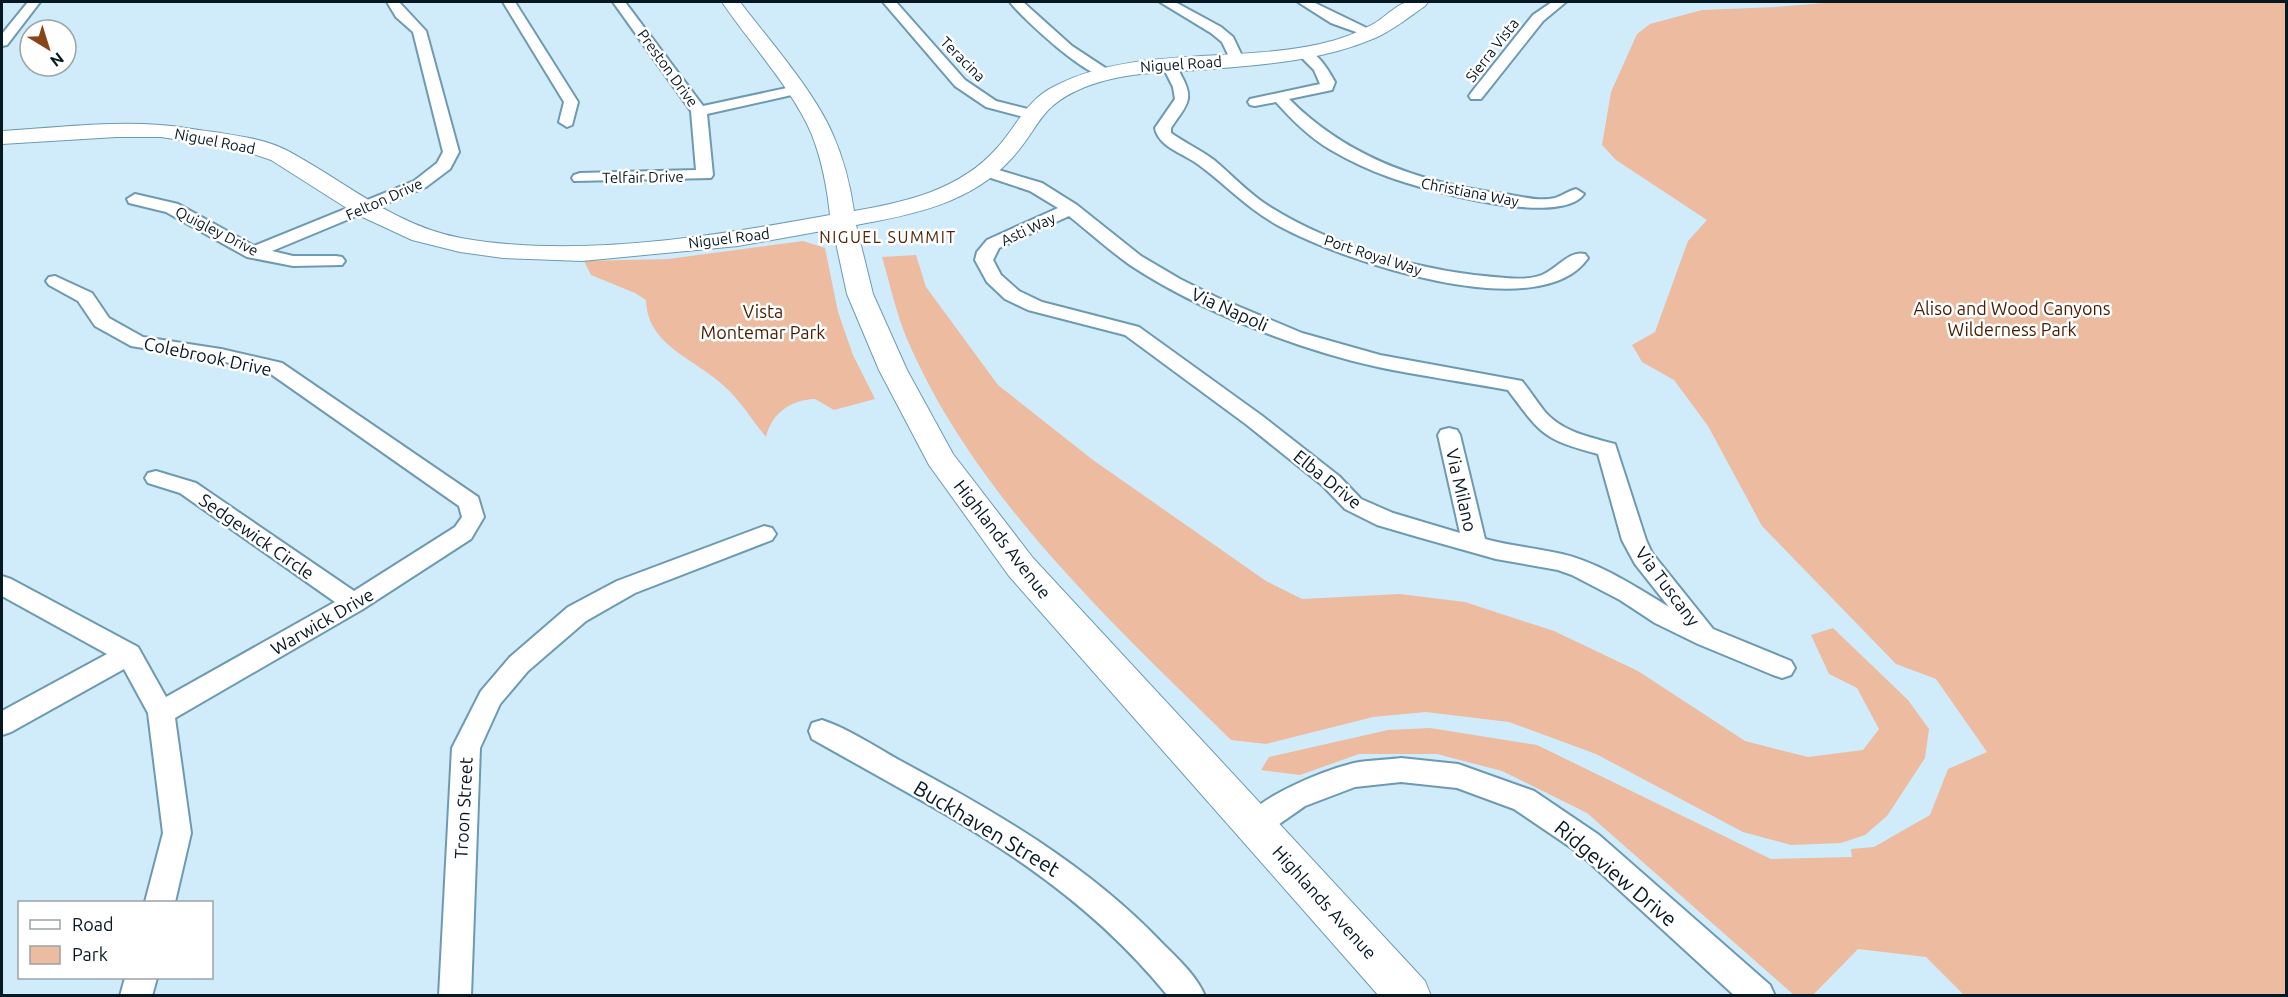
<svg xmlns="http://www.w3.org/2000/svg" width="2288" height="997" font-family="Ubuntu,sans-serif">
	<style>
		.green { fill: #ecbba0 }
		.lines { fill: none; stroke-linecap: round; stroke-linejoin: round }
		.street-casing { stroke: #6d9ab1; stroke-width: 4 }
		.secondary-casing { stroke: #6d9ab1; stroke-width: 2 }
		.street { fill: #fff; fill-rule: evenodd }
		.secondary { fill: #fff; fill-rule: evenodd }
		.labels { text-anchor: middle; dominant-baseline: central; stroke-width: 5; stroke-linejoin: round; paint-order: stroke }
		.far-street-label { font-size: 15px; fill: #061821; stroke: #fff }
		.far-neighbourhood-label { font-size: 16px; letter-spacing: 1.5px; fill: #532505; stroke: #fff }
		.park-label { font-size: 18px; fill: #4a1c00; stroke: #fff }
		.street-label { font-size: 18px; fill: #061821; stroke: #fff }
		.near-street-label { font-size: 21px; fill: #061821; stroke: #fff }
	</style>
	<rect width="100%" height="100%" fill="#d0ecfb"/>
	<!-- green -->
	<g class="green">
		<polygon points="1837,2 2286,2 2286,995 1964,995 1926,957 1858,949 1813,995 1794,995 1587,813 1502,771 1437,754 1359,754 1300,775 1261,770 1269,757 1388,730 1430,728 1537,745 1771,859 1852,857 1851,849 1874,847 1930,815 1948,769 1987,752 1936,679 1896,664 1762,526 1708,426 1674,380 1642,362 1632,345 1655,332 1688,241 1707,220 1616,160 1602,145 1611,92 1637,34 1650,24 1702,10 1775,7"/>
		<path d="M 803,241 L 825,248 L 838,312 L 853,355 L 875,399 L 834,410 L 815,399 C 790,400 772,413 766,437 C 752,420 740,400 724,386 C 696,359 647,346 646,300 L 635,293 L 591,275 L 584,261 L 668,259 Z"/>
		<path d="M 916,255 L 926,287 L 998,385 L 1093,460 L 1266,581 L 1302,599 L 1400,594 L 1465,602 L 1554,631 L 1638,671 L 1745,741 L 1808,757 L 1863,750 L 1879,729 L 1857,688 L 1829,674 L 1811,635 L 1833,628 L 1908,700 L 1929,729 L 1925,758 L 1887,816 L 1865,835 L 1841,843 L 1791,845 L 1743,832 L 1596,754 L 1509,722 L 1426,712 L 1373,717 L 1266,744 L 1231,740 C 1111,622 975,497 907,339 C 896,313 890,284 882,257 Z"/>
	</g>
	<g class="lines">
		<defs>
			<g id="street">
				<polygon points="28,2 40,2 7,45 2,46 2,34"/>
				<polygon points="387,2 399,2 426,31 459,152 450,169 426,187 272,251 293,256 336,256 342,257 345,261 342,265 293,266 247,257 166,212 129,203 127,199 135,194 178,204 254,246 414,181 437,163 443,152 413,32 396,17"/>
				<polygon points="503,2 515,2 578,102 572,125 567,127 559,122 564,102"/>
				<polygon points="613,2 625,2 703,106 796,86 803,90 796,94 707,114 713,175 711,178 574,181 572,178 574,175 580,173 696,170 691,111"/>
				<polygon points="883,2 896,2 965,80 996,101 1036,111 1039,114 1036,117 1031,119 986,107 955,86"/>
				<path d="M 1010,2 L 1023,2 L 1072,46 L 1110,71 L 1112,74 L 1110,77 C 1091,82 1022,18 1010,2 Z"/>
				<polygon points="1160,2 1175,2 1221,27 1233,37 1244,60 1242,63 1232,63 1222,42 1211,33"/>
				<polygon points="1298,2 1313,2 1377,33 1370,37 1331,23"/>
				<polygon points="1552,2 1566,2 1543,21 1481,99 1471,99 1469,96 1471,93 1533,15"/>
				<path d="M 1304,49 C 1319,53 1328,70 1335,82 L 1332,90 L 1289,99 C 1347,158 1424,184 1504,194 C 1520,196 1539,202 1555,198 C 1562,196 1568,191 1576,189 L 1584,194 C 1559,228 1425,190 1389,177 C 1369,170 1350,161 1331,150 C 1310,138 1292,120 1276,102 L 1255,106 L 1250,105 L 1248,102 L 1250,99 L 1320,84 L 1314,70 L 1297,53 Z"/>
				<path d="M 1169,61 C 1177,63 1178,68 1181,75 C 1196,101 1185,106 1171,128 L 1171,133 C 1185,143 1201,150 1214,160 C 1232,175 1247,192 1267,205 C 1334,248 1427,273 1506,278 C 1516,279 1532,279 1542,275 C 1557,269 1569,250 1585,254 L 1588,258 C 1539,329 1339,259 1279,226 C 1248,209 1226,185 1199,165 C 1185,154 1158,147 1155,128 L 1175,99 L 1173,87 L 1162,65 Z"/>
				<path d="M 985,166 L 1042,183 L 1077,205 L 1141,256 L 1180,279 L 1216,297 L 1302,333 L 1380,355 L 1522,381 C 1530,391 1537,402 1545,412 C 1563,432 1589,437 1615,444 L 1646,540 L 1652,553 L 1713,629 L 1791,661 L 1795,668 L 1791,675 L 1782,678 L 1773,675 L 1698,644 L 1655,623 L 1620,600 L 1572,575 L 1558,570 L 1496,559 L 1418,537 L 1377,525 L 1345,509 L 1323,486 L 1247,425 L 1125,335 L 1028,310 L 1005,299 L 987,282 L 975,260 L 977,252 L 987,240 L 1058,208 L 1030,191 L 979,174 L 977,171 L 979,168 ZM 1069,216 C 1089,232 1109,250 1130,265 C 1200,311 1296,349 1378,367 C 1421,376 1465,382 1508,390 C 1541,434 1542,439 1598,454 L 1622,540 L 1635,564 L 1669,607 C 1636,587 1600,563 1562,554 C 1536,548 1510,546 1485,539 L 1460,435 L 1457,430 L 1449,428 L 1441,430 L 1438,435 L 1460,533 L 1393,513 L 1361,499 L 1339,476 L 1261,415 L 1139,327 L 1042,302 L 1019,291 L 1001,275 L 993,260 L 999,248 Z"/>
				<polygon points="55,276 92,293 109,318 143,337 221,349 282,363 478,497 484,517 471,539 363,609 175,718 191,833 175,902 145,902 163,833 148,713 124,669 11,732 2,735 2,711 107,654 2,596 2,576 11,579 138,647 166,697 335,602 180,493 148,483 145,478 148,473 156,471 196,483 354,591 455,527 462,517 459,506 268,372 221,361 131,346 95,326 78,301 49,285 46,281 49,277"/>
				<polygon points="764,526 772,528 776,534 772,540 635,593 586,621 528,671 500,704 480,748 471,996 439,996 452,748 481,691 510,657 568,607 617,581"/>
				<path d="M 822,720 C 849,729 874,746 899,760 C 994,811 1087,864 1162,943 C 1178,959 1196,975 1205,996 L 1168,996 C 1068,873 946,815 812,739 L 809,731 L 812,723 Z"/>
				<path d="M 1401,758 L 1458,764 L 1534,791 L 1599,835 L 1770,985 L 1775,996 L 1735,996 L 1579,853 L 1514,809 L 1457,788 L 1401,782 L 1355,787 L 1305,806 L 1265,834 L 1255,838 L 1245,834 L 1241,825 C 1253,798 1325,770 1354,763 C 1369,760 1386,760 1401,758 Z"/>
				<polygon points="125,978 157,978 152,996 120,996"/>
			</g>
			<path id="secondary" d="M 722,2 L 740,2 C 769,40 815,92 833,135 C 844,160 850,184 854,211 C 906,202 960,190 997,148 C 1017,126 1026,100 1055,86 C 1132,46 1235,63 1320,44 C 1338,40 1358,33 1375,23 C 1385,17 1398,3 1409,2 C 1415,1 1422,2 1428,2 L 1425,6 C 1409,17 1393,30 1375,38 C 1319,62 1258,65 1197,70 C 1159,72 1121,73 1085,87 C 1038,106 1041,126 1012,158 C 972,203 912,215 856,225 L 873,294 L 907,370 L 953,454 L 1033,558 L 1425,981 L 1431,996 L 1379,996 L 1009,576 L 929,465 L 879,370 L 847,294 L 833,229 L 738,246 L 582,261 L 503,258 L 460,252 L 412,240 L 356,214 L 271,160 L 239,149 L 161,137 L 116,137 L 2,144 L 2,131 C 54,128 108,121 160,125 C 178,126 196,130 214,132 C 239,136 266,139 288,151 C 346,182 395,226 461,238 C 577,259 715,236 830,215 C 827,187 822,161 812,135 C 794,91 749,42 722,2 Z"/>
		</defs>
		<!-- street casing -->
		<use href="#street" class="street-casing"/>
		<!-- secondary casing -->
		<use href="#secondary" class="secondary-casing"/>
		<!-- street -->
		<use href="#street" class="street"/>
		<!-- secondary -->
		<use href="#secondary" class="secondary"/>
	</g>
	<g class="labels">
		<!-- far-street labels -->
		<g class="far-street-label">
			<text transform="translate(1492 50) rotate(-52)">Sierra Vista</text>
			<text transform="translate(963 59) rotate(45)">Teracina</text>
			<text transform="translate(1181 64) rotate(-4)">Niguel Road</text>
			<text transform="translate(668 68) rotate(54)">Preston Drive</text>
			<text transform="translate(215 141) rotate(11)">Niguel Road</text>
			<text transform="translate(643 177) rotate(-1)">Telfair Drive</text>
			<text transform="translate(1470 192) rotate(11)">Christiana Way</text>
			<text transform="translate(384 199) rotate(-24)">Felton Drive</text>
			<text transform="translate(1028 229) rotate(-25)">Asti Way</text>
			<text transform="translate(217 231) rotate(27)">Quigley Drive</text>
			<text transform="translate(729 238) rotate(-7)">Niguel Road</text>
			<text transform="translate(1373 255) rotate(18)">Port Royal Way</text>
		</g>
		<!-- far-neighbourhood labels -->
		<g class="far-neighbourhood-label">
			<text x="888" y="237">NIGUEL SUMMIT</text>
		</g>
		<!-- park labels -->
		<g class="park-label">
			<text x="2012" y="308">Aliso and Wood Canyons<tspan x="2012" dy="21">Wilderness Park</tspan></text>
			<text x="763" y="311">Vista<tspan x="763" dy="21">Montemar Park</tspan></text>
		</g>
		<!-- street labels -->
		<g class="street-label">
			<text transform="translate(1230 309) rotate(24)">Via Napoli</text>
			<text transform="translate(208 356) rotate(12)">Colebrook Drive</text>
			<text transform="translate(1328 479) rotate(39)">Elba Drive</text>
			<text transform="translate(1462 490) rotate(77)">Via Milano</text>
			<text transform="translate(257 536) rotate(35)">Sedgewick Circle</text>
			<text transform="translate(1003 539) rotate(52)">Highlands Avenue</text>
			<text transform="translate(1668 586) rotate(53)">Via Tuscany</text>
			<text transform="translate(322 621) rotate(-30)">Warwick Drive</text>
			<text transform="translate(463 808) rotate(-87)">Troon Street</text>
			<text transform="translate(1325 902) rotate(48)">Highlands Avenue</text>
		</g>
		<!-- near-street labels -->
		<g class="near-street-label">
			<text transform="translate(987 828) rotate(31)">Buckhaven Street</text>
			<text transform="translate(1616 873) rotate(40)">Ridgeview Drive</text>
		</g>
	</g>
	<!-- border -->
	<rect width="2288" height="997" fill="none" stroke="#061821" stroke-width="6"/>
	<!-- legend -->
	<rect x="18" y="901" width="195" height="78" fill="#ffffff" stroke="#9ba3a6" stroke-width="1.5"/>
	<rect x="30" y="920" width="30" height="9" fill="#ffffff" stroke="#9ba3a6" stroke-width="1.5"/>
	<text x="72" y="931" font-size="18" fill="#061821">Road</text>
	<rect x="30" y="946" width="30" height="18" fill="#ecbba0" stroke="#9ba3a6" stroke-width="1.5"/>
	<text x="72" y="961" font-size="18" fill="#061821">Park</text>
	<!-- north arrow -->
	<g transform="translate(48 48) rotate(142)"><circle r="28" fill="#ffffff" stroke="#9ba3a6" stroke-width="1.5"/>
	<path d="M0-4.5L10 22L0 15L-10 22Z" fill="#894519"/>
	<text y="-9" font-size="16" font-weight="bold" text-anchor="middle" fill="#061821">N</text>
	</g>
</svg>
